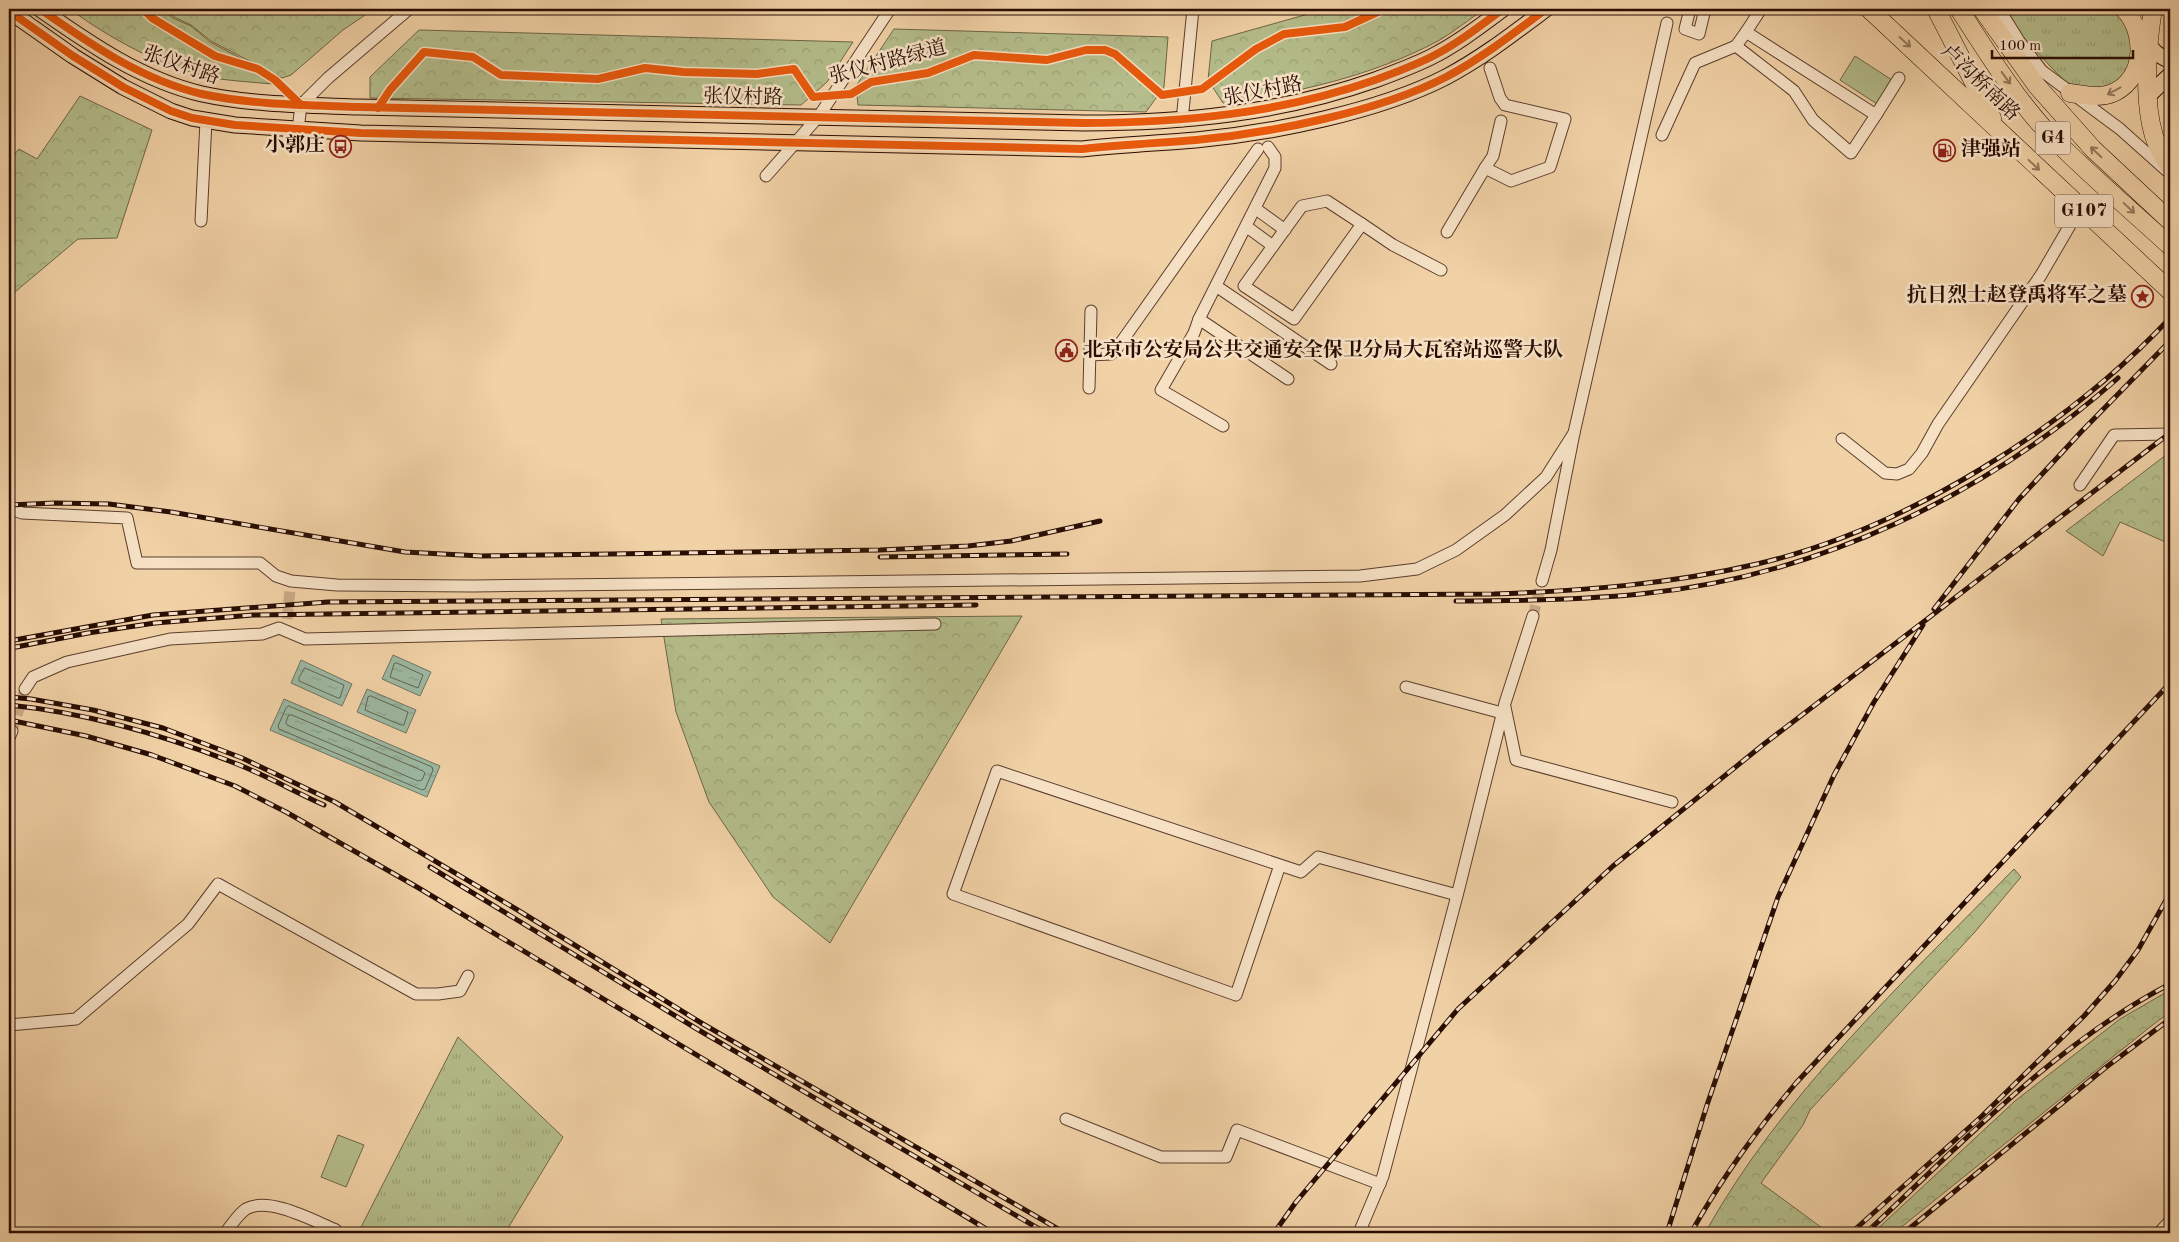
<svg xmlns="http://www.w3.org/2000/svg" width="2179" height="1242" font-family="'Old Standard TT','Noto Serif SC',serif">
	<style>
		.grass { fill: url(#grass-tufts); stroke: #6e6547 }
		.forest { fill: url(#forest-crowns); stroke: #6e6547 }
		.garden { fill: #b4bd8b; stroke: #6e6547 }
		.water { fill: url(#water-ripples); stroke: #6e7462 }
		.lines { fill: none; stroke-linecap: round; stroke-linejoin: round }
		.shore { stroke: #626252; stroke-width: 1 }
		.minor-tunnel { stroke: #c9aa85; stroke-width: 11; stroke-dasharray: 11 5.5; stroke-linecap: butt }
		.minor-casing { stroke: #5b3e2c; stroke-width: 13 }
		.major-casing { stroke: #290d03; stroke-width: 17 }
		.highway-casing { stroke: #290d03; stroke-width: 19 }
		.minor { stroke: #f6e1c5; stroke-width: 11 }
		.major { stroke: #f1d1a6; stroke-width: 15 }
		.highway { stroke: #f1d1a6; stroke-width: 18 }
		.rail-casing { stroke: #290d03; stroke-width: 5 }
		.rail { stroke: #f6e1c5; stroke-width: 3; stroke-dasharray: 9; stroke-linecap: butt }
		.cycleway-casing { stroke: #f6e1c5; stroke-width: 11 }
		.cycleway { stroke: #e8590c; stroke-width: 8 }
		.oneway { stroke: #97795d }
		.labels { text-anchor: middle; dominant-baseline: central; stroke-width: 5; stroke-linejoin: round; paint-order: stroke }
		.shield { fill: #f6e1c5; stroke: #664d3d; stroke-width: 1 }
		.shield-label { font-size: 19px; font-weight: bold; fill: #290d03 }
		.street-label { font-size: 20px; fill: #290d03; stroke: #f6e1c5 }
		.poi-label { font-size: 20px; font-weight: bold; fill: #290d03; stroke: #f6e1c5; text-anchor: end }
	</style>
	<defs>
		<pattern id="grass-tufts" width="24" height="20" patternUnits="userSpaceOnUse" patternTransform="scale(1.25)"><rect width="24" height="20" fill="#b4bd8b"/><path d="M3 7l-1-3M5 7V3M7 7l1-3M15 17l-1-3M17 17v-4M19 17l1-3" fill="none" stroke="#9ba176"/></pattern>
		<pattern id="forest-crowns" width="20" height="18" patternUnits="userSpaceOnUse" patternTransform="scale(1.25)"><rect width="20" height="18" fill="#b4bd8b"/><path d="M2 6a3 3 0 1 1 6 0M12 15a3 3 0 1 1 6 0" fill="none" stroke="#9ba176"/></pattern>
		<pattern id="water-ripples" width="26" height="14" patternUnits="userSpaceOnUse" patternTransform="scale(1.25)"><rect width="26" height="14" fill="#9cb8a1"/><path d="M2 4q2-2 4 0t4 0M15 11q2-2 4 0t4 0" fill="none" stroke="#869d89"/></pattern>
	</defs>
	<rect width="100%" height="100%" fill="#f1d1a6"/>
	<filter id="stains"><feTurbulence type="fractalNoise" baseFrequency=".004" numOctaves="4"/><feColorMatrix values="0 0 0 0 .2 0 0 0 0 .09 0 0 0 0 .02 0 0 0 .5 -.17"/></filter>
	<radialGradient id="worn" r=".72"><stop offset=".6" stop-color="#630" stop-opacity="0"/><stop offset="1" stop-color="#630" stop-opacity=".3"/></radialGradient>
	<!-- grass -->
	<g class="grass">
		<path d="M 1996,9 L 2113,9 C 2135,34 2138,43 2129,76 L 2103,93 L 2071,88 Z"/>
		<polygon points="458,1037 563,1137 505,1233 358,1233"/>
	</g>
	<!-- forest -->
	<g class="forest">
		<path d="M 70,9 L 160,9 L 175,19 L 191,26 L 210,42 L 282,80 L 273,84 C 252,82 229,81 208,77 C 160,66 109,38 70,9 Z"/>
		<polygon points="162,9 374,9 343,30 291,75 282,78 211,41 191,25 176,18"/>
		<path d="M 1326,9 L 1485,9 C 1469,19 1454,32 1438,41 C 1372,76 1297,93 1223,103 L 1208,80 L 1212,41 Z"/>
		<polygon points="894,29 1168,37 1164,87 1146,112 858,105 856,86"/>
		<polygon points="419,30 853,42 827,82 801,105 370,98 370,77"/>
		<polygon points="80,96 152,130 117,238 78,239 9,297 9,160 19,149 37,159"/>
		<polygon points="2170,452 2170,544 2120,522 2103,556 2066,531"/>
		<polygon points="1022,616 830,943 773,897 709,802 676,712 661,619"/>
		<path d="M 2014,869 L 2021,877 L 1974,933 L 1810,1110 L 1803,1125 L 1761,1183 L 1829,1233 L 1705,1233 C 1783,1093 1903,983 2014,869 Z"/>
		<polygon points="2170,990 2170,1012 2150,1027 1894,1233 1873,1233 2015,1101 2120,1019"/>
	</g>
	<!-- garden -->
	<g class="garden">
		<polygon points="1855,56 1892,80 1877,104 1840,80"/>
		<polygon points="338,1135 364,1145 346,1187 321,1177"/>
	</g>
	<!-- water -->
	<g class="water">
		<polygon points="393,655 431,672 420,696 382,679"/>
		<polygon points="301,660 352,684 342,706 291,683"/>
		<polygon points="367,689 416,710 406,733 357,712"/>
		<polygon points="284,699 440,766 427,797 270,730"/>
	</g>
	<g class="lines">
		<!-- shore -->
		<g class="shore">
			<polygon points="397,663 423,675 418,688 390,677 394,664"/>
			<polygon points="305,668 344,685 340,698 338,698 299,681 299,678"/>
			<polygon points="371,696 408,712 404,725 401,725 365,710 368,697"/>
			<polygon points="289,706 432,767 433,770 425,789 422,790 279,729 278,726 286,708"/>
			<polygon points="289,715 292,715 423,771 425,773 422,780 418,781 287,725 286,723"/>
		</g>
		<!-- minor-tunnel -->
		<g class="minor-tunnel">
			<polyline points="1533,616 1542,581"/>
			<polyline points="287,619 291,581"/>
			<polyline points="12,731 25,689"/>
		</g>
		<defs>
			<g id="minor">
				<polyline points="1690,9 1685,29 1699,34 1705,9"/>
				<polyline points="1761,9 1746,32 1876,115 1899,78"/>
				<polyline points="1999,9 2019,41 2042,71 2120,129 2167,171"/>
				<polyline points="1746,32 1736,46 1794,91 1813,120 1851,153 1876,115"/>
				<polyline points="1490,68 1500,98 1505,105 1565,119 1550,167 1511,181 1485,168 1493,156 1501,121"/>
				<polyline points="1182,121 1193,9"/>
				<polyline points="298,130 301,105 328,78 409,9"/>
				<polyline points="1662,135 1695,63 1736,46"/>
				<polyline points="1268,147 1275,157 1275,168 1199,319 1288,379"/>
				<polyline points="766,176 819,116 890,9"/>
				<polygon points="1327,201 1362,224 1294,319 1244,286 1302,206"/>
				<polyline points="1256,209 1285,230"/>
				<polyline points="201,221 206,121"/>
				<polyline points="1362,224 1393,245 1441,270"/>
				<polyline points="1247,227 1273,246"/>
				<polyline points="1447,232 1485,168"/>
				<polyline points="1216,286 1331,364"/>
				<polyline points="1199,319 1194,333 1161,390 1223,426"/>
				<polyline points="1090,355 1111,354 1115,351 1258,149"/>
				<polyline points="1089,388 1091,311"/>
				<polyline points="1842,439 1885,473 1897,474 1909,469 1922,453 1938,424 2041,275 2080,208"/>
				<polyline points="2080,485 2114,435 2170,434"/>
				<polyline points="9,508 22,513 127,518 137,563 260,563 276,576 291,581 337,585 473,586 1360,576 1417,569 1456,550 1505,515 1546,477 1574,433"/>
				<polyline points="1542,581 1551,550 1574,433 1667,23"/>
				<polyline points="1406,687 1502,713"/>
				<polyline points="25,689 33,677 67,662 170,639 262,634 279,628 305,639 935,624"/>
				<polyline points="1505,707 1516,760 1672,802"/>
				<polyline points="9,738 12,731"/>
				<polyline points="1280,865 1236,995 953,894 997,771 1301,872 1318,857 1457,895"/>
				<polyline points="9,1025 76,1019 188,924 218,884 416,994 438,994 460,991 468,976"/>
				<polyline points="1066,1119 1161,1157 1226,1157 1237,1130 1380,1184"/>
				<path d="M 225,1233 C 231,1226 238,1214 246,1209 C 269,1196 314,1221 336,1230"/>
				<polyline points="1359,1233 1383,1176 1459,888 1505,703 1533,616"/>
				<polyline points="2159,1233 2170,1221"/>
			</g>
			<g id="major">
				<path d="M 40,9 C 90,44 142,80 202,94 C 253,105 307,105 359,107 L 1084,123 C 1183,123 1281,113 1375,80 C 1394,73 1413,66 1431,57 C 1457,44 1480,26 1503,9"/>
				<path d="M 9,11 L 73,56 L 123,87 L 171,111 L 192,118 L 235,125 L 361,133 L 1082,149 C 1120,145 1158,143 1196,140 C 1271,133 1378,112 1446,77 C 1482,58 1514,33 1546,9"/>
				<path d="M 2148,38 C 2148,50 2160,56 2170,61"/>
				<polyline points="2149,95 2170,75"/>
			</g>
			<g id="highway">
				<polyline points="1869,9 2170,291"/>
				<polyline points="1936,9 1992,118"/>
				<path d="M 1959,9 C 1987,52 2015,98 2050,135 C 2088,174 2131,210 2170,246"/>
				<polyline points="1982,9 2037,86 2093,149 2170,221"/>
				<path d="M 2153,9 C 2147,45 2143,100 2154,136 C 2157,146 2164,158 2170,167"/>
				<path d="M 2070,93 C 2085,95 2101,99 2115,92 C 2146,76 2146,32 2124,9"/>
			</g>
		</defs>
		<!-- minor casing -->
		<use href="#minor" class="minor-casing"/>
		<!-- major casing -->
		<use href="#major" class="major-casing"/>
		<!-- highway casing -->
		<use href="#highway" class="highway-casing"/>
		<!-- minor -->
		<use href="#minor" class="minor"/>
		<!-- major -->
		<use href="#major" class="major"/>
		<!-- highway -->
		<use href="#highway" class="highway"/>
		<defs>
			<g id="rail">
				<polyline points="9,505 55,503 109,504 171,512 405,552 481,556 880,550 968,546 1011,541 1100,521"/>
				<polyline points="880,557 1067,554"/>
				<path d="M 1456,601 C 1517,601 1579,600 1640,594 C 1817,577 1986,495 2118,378"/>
				<polyline points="1934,609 2019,499 2081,432 2170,341"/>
				<path d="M 9,641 L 153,615 L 328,602 L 1494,594 C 1582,591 1671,584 1757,564 C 1904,530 2067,428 2170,318"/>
				<polyline points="11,648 88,633 155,623 253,615 976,605"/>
				<polyline points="9,697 31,699 93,710 163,728 242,758 335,802 516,909 703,1024 1065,1233"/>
				<path d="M 9,705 C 88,713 164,735 237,764 C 267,776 295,792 324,805"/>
				<polyline points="9,720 86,736 152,755 235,786 286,812 417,887 993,1233"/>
				<polyline points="430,867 702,1032 1046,1233"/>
				<polyline points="1274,1233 1296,1202 1458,1009 1613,866 1764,744 2170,433"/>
				<polyline points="1667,1233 1707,1105 1778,897 1834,775 1874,702 1923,625"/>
				<path d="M 1691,1233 C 1721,1179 1756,1131 1796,1083 L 2170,683"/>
				<polyline points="1851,1233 1982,1116 2084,1016 2115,981 2138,950 2170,893"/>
				<path d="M 1866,1233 C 1959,1146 2056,1043 2170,984"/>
				<polyline points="1904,1233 2105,1068 2170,1019"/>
			</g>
		</defs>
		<!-- rail casing -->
		<use href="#rail" class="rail-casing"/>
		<!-- rail -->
		<use href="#rail" class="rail"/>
		<defs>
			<g id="cycleway">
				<path d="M 40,9 C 90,44 142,80 202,94 C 253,105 307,105 359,107 L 1084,123 C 1183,123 1281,113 1375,80 C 1394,73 1413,66 1431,57 C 1457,44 1480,26 1503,9"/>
				<polyline points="143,9 152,18 215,56 258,69 275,80 301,105"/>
				<path d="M 9,11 L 73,56 L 123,87 L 171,111 L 192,118 L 235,125 L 361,133 L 1082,149 C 1120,145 1158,143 1196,140 C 1271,133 1378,112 1446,77 C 1482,58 1514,33 1546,9"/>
				<polyline points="378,108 390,90 424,52 473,57 501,75 598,79 645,68 683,72 757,74 794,69 813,97 851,94 871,82 928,73 974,55 1047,60 1086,50 1105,50 1115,54 1162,95 1202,89 1256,49 1284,34 1345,27 1384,9"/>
			</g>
		</defs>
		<!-- cycleway casing -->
		<use href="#cycleway" class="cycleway-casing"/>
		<!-- cycleway -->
		<use href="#cycleway" class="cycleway"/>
	</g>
	<!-- one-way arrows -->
	<defs><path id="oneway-shaft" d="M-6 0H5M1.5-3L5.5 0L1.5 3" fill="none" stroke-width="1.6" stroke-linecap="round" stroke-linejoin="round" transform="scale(1.25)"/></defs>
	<g class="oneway">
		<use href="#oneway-shaft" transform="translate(1905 42) rotate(42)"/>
		<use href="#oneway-shaft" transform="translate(2006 78) rotate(54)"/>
		<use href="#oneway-shaft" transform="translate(2114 91) rotate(152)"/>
		<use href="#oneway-shaft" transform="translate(2096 152) rotate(-136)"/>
		<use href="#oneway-shaft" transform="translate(2034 165) rotate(43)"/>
		<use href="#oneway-shaft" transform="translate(2129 208) rotate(43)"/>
	</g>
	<!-- icons -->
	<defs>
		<symbol id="bus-ring" viewBox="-11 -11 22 22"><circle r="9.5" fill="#f6e1c5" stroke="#8f2418" stroke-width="1.5"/><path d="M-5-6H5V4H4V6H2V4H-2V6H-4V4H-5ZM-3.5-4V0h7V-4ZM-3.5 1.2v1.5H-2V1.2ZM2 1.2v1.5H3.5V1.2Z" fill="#8f2418"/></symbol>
		<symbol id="fuel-ring" viewBox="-11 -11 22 22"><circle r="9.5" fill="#f6e1c5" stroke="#8f2418" stroke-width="1.5"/><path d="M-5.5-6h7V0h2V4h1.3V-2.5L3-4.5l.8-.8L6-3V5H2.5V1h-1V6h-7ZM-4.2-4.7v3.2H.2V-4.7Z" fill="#8f2418"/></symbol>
		<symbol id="sight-ring" viewBox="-11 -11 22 22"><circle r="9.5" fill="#f6e1c5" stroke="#8f2418" stroke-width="1.5"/><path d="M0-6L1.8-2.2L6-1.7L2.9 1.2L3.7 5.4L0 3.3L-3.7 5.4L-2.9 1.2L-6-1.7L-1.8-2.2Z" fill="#8f2418"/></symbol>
		<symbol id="civic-ring" viewBox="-11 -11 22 22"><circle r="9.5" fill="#f6e1c5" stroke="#8f2418" stroke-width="1.5"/><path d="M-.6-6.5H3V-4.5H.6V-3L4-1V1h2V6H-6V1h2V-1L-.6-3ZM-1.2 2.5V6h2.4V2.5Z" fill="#8f2418"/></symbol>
	</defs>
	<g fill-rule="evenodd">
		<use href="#bus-ring" x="328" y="134" width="25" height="25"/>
		<use href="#fuel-ring" x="1932" y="138" width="25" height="25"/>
		<use href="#sight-ring" x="2130" y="284" width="25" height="25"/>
		<use href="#civic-ring" x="1054" y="338" width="25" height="25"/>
	</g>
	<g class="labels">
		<!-- shield labels -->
		<g class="shield">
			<rect x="2035.5" y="121.5" width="35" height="33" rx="4"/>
			<rect x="2055" y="194.5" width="58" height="33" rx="4"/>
		</g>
		<g class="shield-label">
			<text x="2053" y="138">G4</text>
			<text x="2084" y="211">G107</text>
		</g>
		<!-- street labels -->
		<g class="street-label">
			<text transform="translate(888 63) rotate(-15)">张仪村路绿道</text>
			<text transform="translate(181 66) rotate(19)">张仪村路</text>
			<text transform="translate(1980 83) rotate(44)">卢沟桥南路</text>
			<text transform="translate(1263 92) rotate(-11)">张仪村路</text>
			<text transform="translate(743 98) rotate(1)">张仪村路</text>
		</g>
		<!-- poi labels -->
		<g class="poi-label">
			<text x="325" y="146">小郭庄</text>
			<text x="1961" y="150" text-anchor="start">津强站</text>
			<text x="2127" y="296">抗日烈士赵登禹将军之墓</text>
			<text x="1083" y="351" text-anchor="start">北京市公安局公共交通安全保卫分局大瓦窑站巡警大队</text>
		</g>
	</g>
	<!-- margin -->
	<rect width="2179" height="1242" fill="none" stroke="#f1d1a6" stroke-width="30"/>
	<rect x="10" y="10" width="2159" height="1222" fill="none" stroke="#290d03" stroke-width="2.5"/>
	<rect x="15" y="15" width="2149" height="1212" fill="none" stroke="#290d03"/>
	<!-- scale -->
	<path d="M1992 50v8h141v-8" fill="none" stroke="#290d03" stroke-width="2.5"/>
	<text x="1999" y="50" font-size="15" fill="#290d03" stroke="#f6e1c5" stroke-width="4" paint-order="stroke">100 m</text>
	<rect width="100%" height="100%" filter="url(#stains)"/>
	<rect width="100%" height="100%" fill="url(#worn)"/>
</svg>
